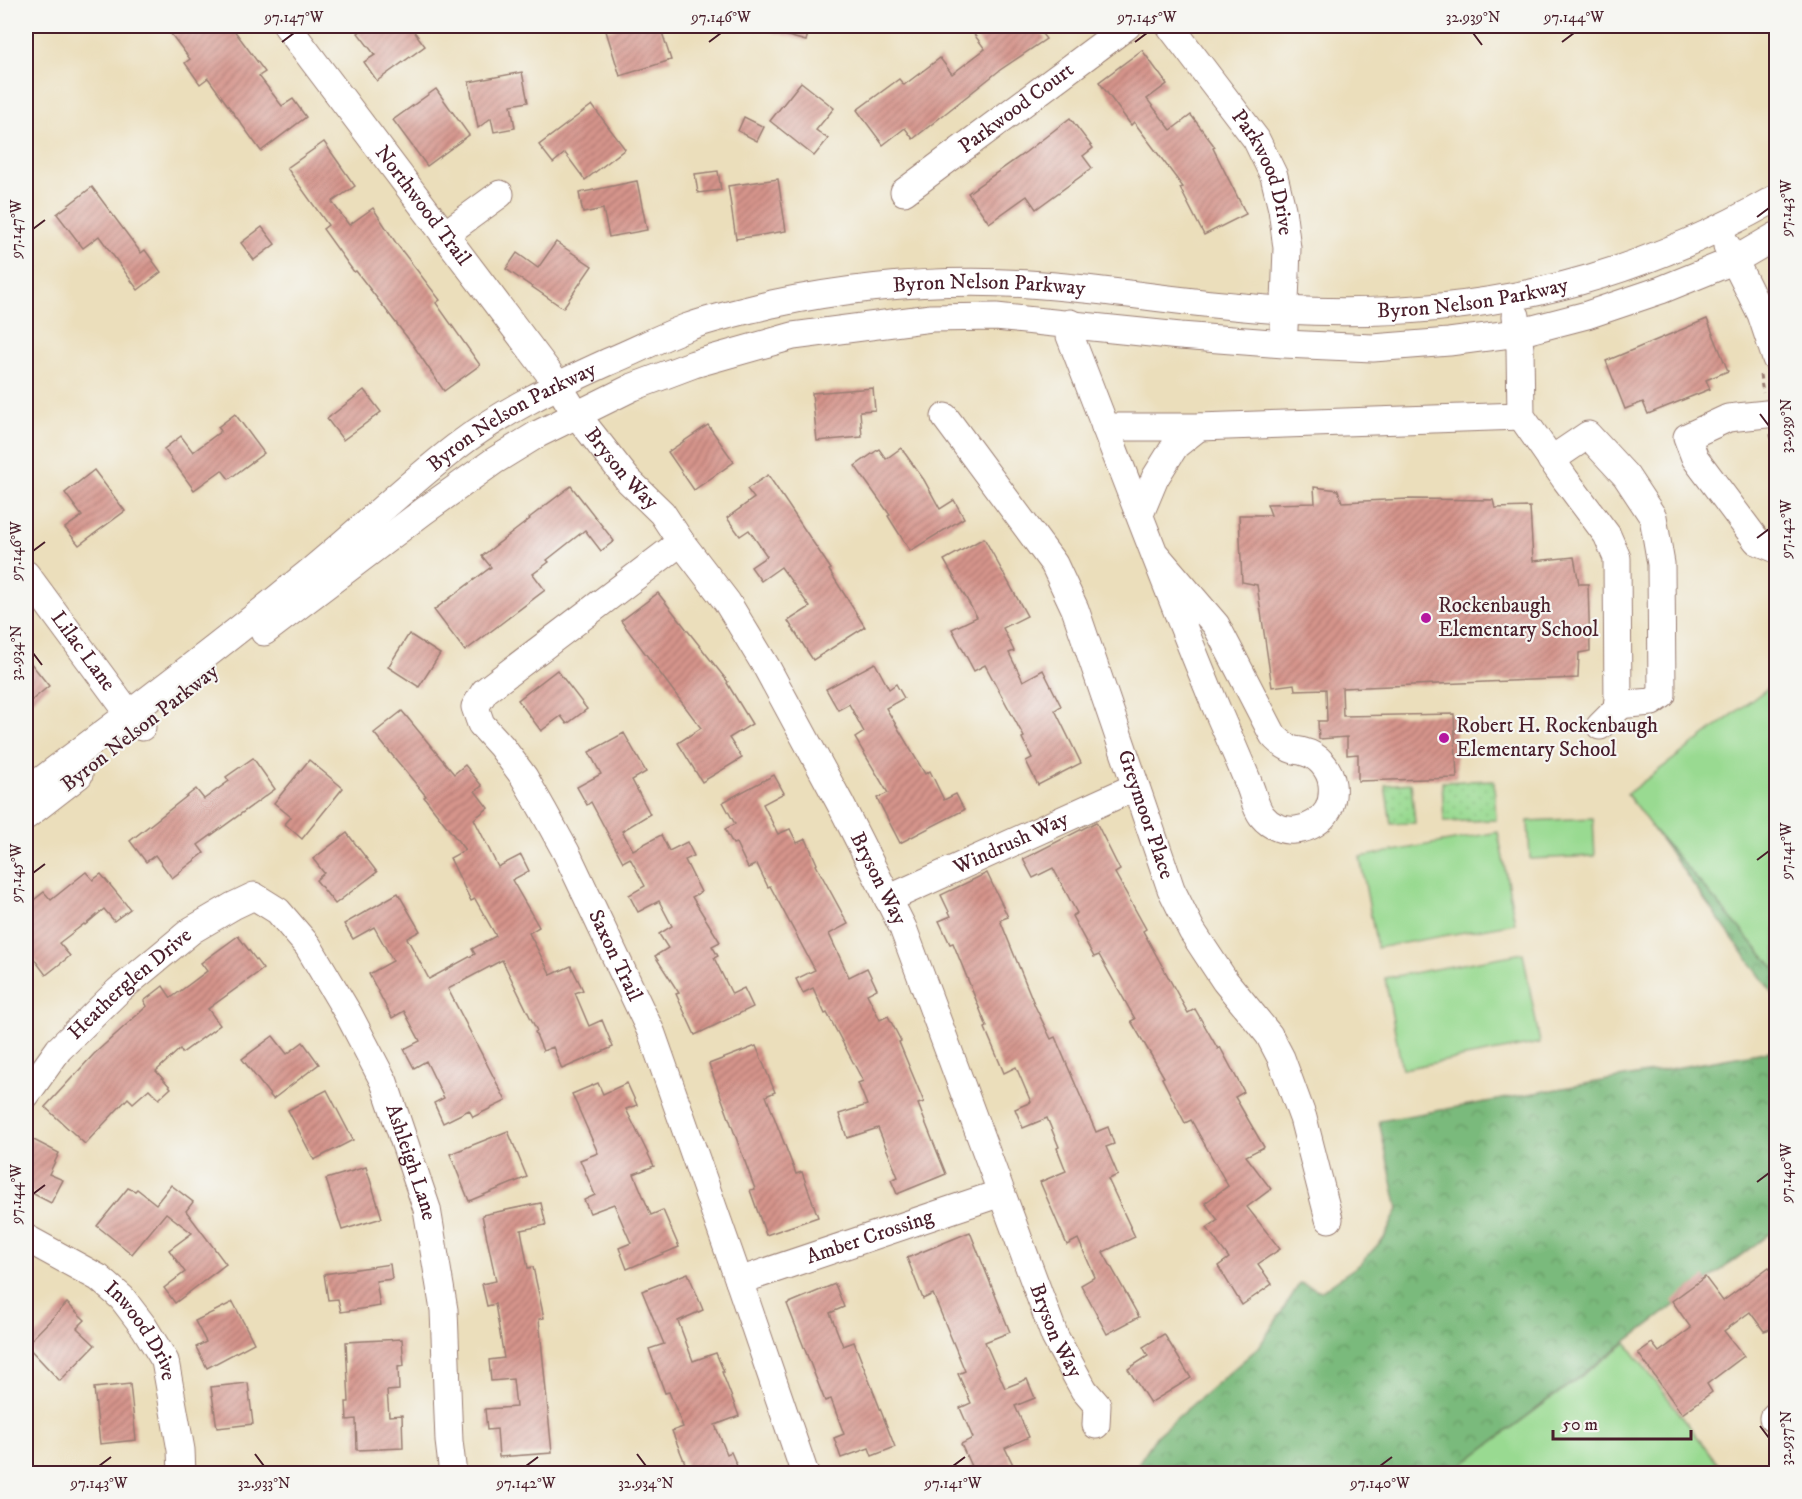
<svg xmlns="http://www.w3.org/2000/svg" width="1802" height="1499" font-family="'IM FELL DW Pica',serif">
	<style>
		.grass { fill: #99da91; stroke: #727c5e; stroke-width: 1.5 }
		.forest { fill: url(#forest-crowns); stroke: #626c53; stroke-width: 1.5 }
		.park { fill: url(#park-dots); stroke: #727c5e; stroke-width: 1.5 }
		.building { fill: url(#building-hatch) }
		.lines { fill: none; stroke-linecap: round; stroke-linejoin: round }
		.minor-casing { stroke: #9a7e73; stroke-width: 29 }
		.path { stroke: #9a7e73; stroke-width: 3; stroke-dasharray: 4.5 4.5; stroke-linecap: butt }
		.minor { stroke: #fff; stroke-width: 27 }
		.ticks { fill: none; stroke: #4a1f2b; stroke-width: 2 }
		.poi-dot { fill: #b5179e; stroke: #f6f6f2; stroke-width: 2 }
		.labels { text-anchor: middle; dominant-baseline: central; stroke-width: 4.5; stroke-linejoin: round; paint-order: stroke }
		.street-label { font-size: 21px; fill: #4a1f2b; stroke: #f6f6f2 }
		.poi-label { font-size: 21px; fill: #4a1f2b; stroke: #f6f6f2; text-anchor: start }
		.neatline { fill: none; stroke: #4a1f2b; stroke-width: 2 }
		.ticks-label { font-size: 15px; text-anchor: middle; fill: #4a1f2b }
	</style>
	<defs>
		<pattern id="forest-crowns" width="20" height="18" patternUnits="userSpaceOnUse" patternTransform="scale(1.5)"><rect width="20" height="18" fill="#7aba7b"/><path d="M2 6a3 3 0 1 1 6 0M12 15a3 3 0 1 1 6 0" fill="none" stroke="#669765"/></pattern>
		<pattern id="park-dots" width="8" height="8" patternUnits="userSpaceOnUse" patternTransform="scale(1.5)"><rect width="8" height="8" fill="#99da91"/><path d="M2 2h.1M6 6h.1" fill="none" stroke="#85bb7d" stroke-width="1.8" stroke-linecap="round"/></pattern>
		<pattern id="building-hatch" width="6" height="6" patternUnits="userSpaceOnUse" patternTransform="scale(1.5)"><rect width="6" height="6" fill="#d5948b"/><path d="M-1 1l2-2M0 6l6-6M5 7l2-2" fill="none" stroke="#af7872"/></pattern>
	</defs>
	<rect width="100%" height="100%" fill="#f6f6f2"/>
	<filter id="ink" filterUnits="userSpaceOnUse"><feTurbulence type="fractalNoise" baseFrequency=".0167" numOctaves="2"/><feDisplacementMap in="SourceGraphic" scale="12" xChannelSelector="R" yChannelSelector="G"/><feConvolveMatrix kernelMatrix="1 2 1 2 8 2 1 2 1" color-interpolation-filters="sRGB"/></filter>
	<filter id="wash" filterUnits="userSpaceOnUse"><feTurbulence type="fractalNoise" baseFrequency=".008" numOctaves="4" result="noise"/><feDisplacementMap in="SourceGraphic" scale="24" xChannelSelector="R" yChannelSelector="G"/><feGaussianBlur stdDeviation="1.35" result="paint"/><feColorMatrix in="noise" values="0 0 0 0 0 0 0 0 0 0 0 0 0 0 0 0 0 1.4 0 .05"/><feComposite in="paint" operator="in"/></filter>
	<g filter="url(#wash)">
		<rect width="100%" height="100%" fill="#ebdebb"/>
		<!-- grass -->
		<g class="grass">
			<polygon points="1776,682 1776,970 1653,829 1627,794"/>
			<polygon points="1593,818 1595,856 1530,859 1528,821"/>
			<polygon points="1498,832 1515,923 1377,948 1360,857"/>
			<polygon points="1523,953 1540,1043 1402,1069 1385,978"/>
			<polygon points="1626,1343 1725,1473 1451,1473"/>
		</g>
		<!-- forest -->
		<g class="forest">
			<polygon points="1653,829 1776,970 1776,998"/>
			<polygon points="1776,1050 1776,1229 1451,1473 1131,1474 1157,1435 1259,1347 1300,1283 1321,1291 1360,1264 1384,1238 1398,1209 1379,1121"/>
		</g>
		<!-- park -->
		<g class="park">
			<polygon points="1494,780 1496,820 1444,822 1442,782"/>
			<polygon points="1411,783 1415,823 1391,824 1385,785"/>
		</g>
		<g id="blocks">
			<!-- building -->
			<g class="building">
				<polygon points="165,26 231,26 265,72 259,76 282,106 293,99 306,117 261,151 208,78 200,84 185,63 190,59"/>
				<polygon points="368,26 410,26 425,46 377,81 364,62 375,55 358,33"/>
				<polygon points="623,26 660,26 671,60 620,76 606,31"/>
				<polygon points="767,26 810,26 806,41 766,30"/>
				<polygon points="983,26 1036,26 1046,39 1000,70 913,139 905,128 883,145 857,110 899,79 904,85 940,58 952,74 985,49 973,33"/>
				<polygon points="1142,50 1167,84 1147,99 1171,130 1191,115 1215,147 1213,148 1246,214 1204,235 1180,188 1183,187 1134,122 1131,125 1099,82"/>
				<polygon points="522,72 528,102 511,105 515,128 494,132 491,118 478,128 469,82"/>
				<polygon points="801,82 834,108 816,130 828,139 814,156 770,121"/>
				<polygon points="436,89 469,135 427,166 393,120"/>
				<polygon points="592,105 625,149 585,180 565,153 553,163 539,145"/>
				<polygon points="744,117 764,127 757,141 738,131"/>
				<polygon points="1070,118 1093,148 1083,156 1092,168 1036,209 1027,196 989,223 968,193 1026,152"/>
				<polygon points="324,142 355,186 332,202 349,225 373,208 396,243 440,300 436,303 480,365 444,391 413,345 356,271 354,272 323,229 328,225 287,168"/>
				<polygon points="718,171 721,190 698,193 695,174"/>
				<polygon points="778,179 786,231 736,239 728,186"/>
				<polygon points="637,181 647,230 609,237 603,209 583,213 579,193"/>
				<polygon points="92,187 141,253 145,250 161,272 138,290 99,236 83,248 57,214"/>
				<polygon points="262,227 275,244 254,260 241,243"/>
				<polygon points="556,242 592,266 563,308 506,269 517,253 538,268"/>
				<polygon points="1707,319 1728,371 1706,380 1710,389 1648,414 1643,402 1625,409 1606,361"/>
				<polygon points="873,388 875,410 860,411 862,437 817,441 812,393"/>
				<polygon points="364,390 381,412 343,440 327,419"/>
				<polygon points="235,414 264,453 229,479 222,470 194,490 164,449 181,436 193,452 221,431 218,427"/>
				<polygon points="708,425 734,462 694,490 668,452"/>
				<polygon points="901,448 924,480 940,509 954,500 964,518 910,551 888,516 890,515 855,466 879,449 886,459"/>
				<polygon points="94,470 125,511 79,545 65,528 82,516 65,493"/>
				<polygon points="768,475 831,569 829,570 865,627 813,660 788,621 810,607 781,567 761,581 751,567 767,556 749,530 740,536 727,518 754,498 747,489"/>
				<polygon points="571,486 614,541 601,551 585,530 547,560 549,562 533,574 545,590 465,651 434,610 491,567 482,556 530,519 529,518"/>
				<polygon points="1314,487 1338,490 1342,502 1408,499 1493,500 1495,508 1530,507 1533,561 1574,557 1579,584 1588,584 1590,651 1579,653 1578,678 1342,688 1343,716 1454,714 1457,778 1358,781 1358,754 1347,755 1347,737 1319,739 1318,721 1327,721 1326,689 1295,690 1294,684 1272,687 1257,585 1242,582 1239,515 1271,515 1267,504 1315,503"/>
				<polygon points="984,538 1027,616 1003,628 1014,651 1009,653 1023,681 1043,670 1061,706 1055,710 1081,763 1038,785 1026,761 1032,758 1022,738 1024,737 985,665 974,671 952,629 977,617 944,560"/>
				<polygon points="658,593 728,682 727,683 752,724 729,738 742,758 702,782 678,743 701,728 621,621"/>
				<polygon points="409,634 440,654 419,687 388,667"/>
				<polygon points="26,657 49,686 26,705"/>
				<polygon points="875,663 889,689 896,684 904,698 886,708 925,774 930,771 944,800 956,794 964,810 900,843 877,798 888,793 855,738 864,732 849,704 838,710 826,689"/>
				<polygon points="557,670 587,709 567,724 561,716 541,731 518,700"/>
				<polygon points="402,711 454,774 465,765 482,786 475,791 488,808 474,819 498,867 521,855 529,871 512,880 539,927 529,933 551,975 571,966 583,990 575,993 589,1026 602,1020 613,1047 562,1069 553,1047 543,1051 535,1032 537,1031 502,960 448,989 506,1101 473,1117 469,1110 443,1123 434,1103 444,1098 426,1061 414,1068 404,1049 420,1041 404,1011 392,1018 369,974 393,961 374,927 353,939 344,924 398,893 420,931 407,938 429,979 475,954 472,949 496,936 475,899 471,901 450,858 465,850 424,797 426,796 374,733"/>
				<polygon points="624,733 646,772 632,780 650,814 622,831 633,850 661,835 669,851 687,842 694,856 685,860 701,892 692,897 720,942 712,946 718,956 714,958 732,994 744,988 753,1007 695,1035 676,994 679,993 655,956 668,948 659,934 672,926 659,901 638,912 629,895 645,886 630,858 623,862 591,802 587,805 577,787 601,774 589,752"/>
				<polygon points="253,758 275,789 198,845 204,853 172,878 155,855 146,862 130,841 196,789 204,799 229,781 226,777"/>
				<polygon points="309,760 343,788 302,839 285,824 291,817 274,803"/>
				<polygon points="774,775 784,793 763,804 778,834 790,829 797,843 806,839 817,864 816,865 848,924 829,934 849,977 867,968 877,989 867,994 880,1020 888,1016 901,1041 899,1042 924,1102 918,1104 946,1174 897,1194 891,1180 898,1177 878,1128 847,1138 839,1114 867,1105 858,1083 863,1081 827,1013 825,1014 813,988 803,993 796,979 815,970 770,886 768,887 757,864 748,868 736,843 733,844 725,829 735,824 723,802"/>
				<polygon points="1096,822 1120,870 1115,873 1146,929 1143,931 1188,1013 1195,1009 1218,1049 1220,1047 1244,1092 1235,1097 1264,1147 1246,1156 1271,1189 1247,1207 1280,1249 1258,1264 1272,1284 1242,1305 1218,1266 1229,1258 1207,1228 1218,1220 1205,1203 1228,1186 1191,1120 1185,1123 1162,1078 1164,1077 1131,1021 1135,1019 1099,955 1094,957 1072,916 1077,913 1053,868 1033,878 1023,859"/>
				<polygon points="347,833 377,872 335,904 316,880 324,873 313,859"/>
				<polygon points="86,872 93,880 101,874 130,909 114,921 104,909 85,925 84,924 59,943 70,956 46,975 26,948 26,906 44,892 51,900"/>
				<polygon points="987,873 1008,917 1000,920 1035,1006 1051,1039 1055,1037 1096,1132 1108,1127 1114,1144 1106,1147 1118,1175 1108,1179 1135,1237 1103,1252 1139,1317 1107,1334 1081,1285 1095,1277 1078,1239 1067,1245 1040,1182 1066,1171 1057,1148 1059,1147 1047,1118 1023,1128 1015,1109 1031,1102 1016,1067 1004,1073 985,1028 987,1027 953,943 950,944 939,921 951,916 941,895"/>
				<polygon points="238,936 263,969 208,1009 220,1025 182,1053 180,1049 156,1071 171,1088 159,1099 149,1089 133,1103 128,1098 85,1144 45,1107 94,1054 147,1006 144,1001 163,986 171,998 207,971 201,963"/>
				<polygon points="273,1036 287,1054 303,1042 319,1064 273,1099 242,1059"/>
				<polygon points="756,1046 775,1092 766,1096 796,1174 802,1172 818,1217 766,1235 750,1190 755,1189 709,1064"/>
				<polygon points="598,1083 603,1094 627,1083 637,1105 626,1109 654,1166 634,1174 651,1215 663,1210 679,1247 627,1269 619,1248 631,1243 614,1204 590,1213 584,1200 595,1195 580,1160 598,1153 572,1094"/>
				<polygon points="327,1090 353,1140 314,1160 288,1110"/>
				<polygon points="508,1131 527,1177 469,1201 450,1154"/>
				<polygon points="26,1136 59,1153 49,1174 63,1180 51,1203 26,1190"/>
				<polygon points="366,1167 382,1218 342,1230 326,1179"/>
				<polygon points="171,1185 193,1202 186,1211 226,1264 175,1303 164,1288 185,1272 169,1250 192,1233 166,1213 132,1254 97,1226 128,1188 135,1191 137,1189 156,1204"/>
				<polygon points="541,1203 546,1225 521,1230 528,1268 533,1267 544,1318 539,1319 552,1453 499,1457 497,1429 487,1430 485,1409 516,1407 513,1379 491,1381 489,1360 504,1358 495,1304 487,1306 482,1284 496,1281 482,1215"/>
				<polygon points="970,1232 1010,1332 985,1342 1005,1388 1027,1379 1035,1398 1015,1406 1029,1437 1005,1448 1017,1473 974,1473 961,1444 973,1438 960,1408 971,1403 958,1374 965,1371 933,1294 923,1299 907,1258"/>
				<polygon points="390,1264 392,1279 376,1281 380,1306 341,1312 338,1299 328,1300 324,1274"/>
				<polygon points="1769,1267 1776,1276 1776,1327 1764,1331 1750,1312 1724,1331 1744,1356 1707,1384 1712,1392 1682,1414 1638,1353 1652,1343 1659,1352 1691,1328 1672,1301 1705,1277 1723,1301"/>
				<polygon points="688,1273 703,1310 678,1321 693,1361 716,1353 724,1372 722,1372 739,1416 715,1425 727,1454 731,1452 740,1473 689,1473 672,1431 683,1427 669,1392 665,1393 649,1349 664,1344 642,1291"/>
				<polygon points="835,1284 844,1307 830,1313 843,1346 854,1342 895,1447 872,1456 869,1448 841,1458 834,1438 844,1434 831,1399 825,1401 787,1304"/>
				<polygon points="233,1302 254,1343 207,1368 196,1347 206,1342 195,1321"/>
				<polygon points="67,1303 85,1320 77,1328 95,1345 60,1381 26,1345"/>
				<polygon points="1164,1334 1191,1378 1150,1403 1128,1369 1148,1356 1143,1347"/>
				<polygon points="402,1339 404,1366 398,1367 399,1390 387,1391 389,1416 402,1415 403,1448 357,1450 356,1419 347,1420 346,1402 349,1402 346,1342"/>
				<polygon points="248,1383 253,1424 217,1428 211,1387"/>
				<polygon points="130,1384 136,1440 100,1444 94,1388"/>
			</g>
		</g>
	</g>
	<g filter="url(#ink)">
		<use href="#blocks" fill-opacity="0" stroke="#9a7e73" stroke-width="1.5"/>
		<g class="lines">
			<defs>
				<g id="minor">
					<path id="s1" d="M 287,26 L 558,385 L 576,414 L 628,480 L 662,513 L 681,542 L 727,602 L 767,668 L 841,805 L 903,928 L 1055,1337 L 1084,1390 L 1097,1405 L 1096,1425"/>
					<path id="s2" d="M 1170,26 L 1256,139 L 1274,176 L 1282,209 L 1287,248 L 1284,329"/>
					<path id="s3" d="M 904,192 L 1127,26"/>
					<polyline points="444,235 500,194"/>
					<polyline points="1727,246 1761,314 1776,359"/>
					<polyline points="1516,316 1520,349 1521,416 1565,479 1607,535 1617,558 1618,708 1600,726"/>
					<path d="M 1070,323 L 1070,336 C 1119,461 1166,588 1218,712 C 1229,737 1240,762 1250,787 C 1254,797 1255,807 1262,816 C 1280,838 1314,833 1328,810 C 1332,802 1333,793 1332,784 C 1330,769 1318,755 1304,752 C 1299,750 1295,751 1291,749 C 1283,745 1278,741 1273,735 L 1216,625 L 1156,555"/>
					<polyline points="1776,413 1728,418 1687,437 1695,458 1757,541 1776,549"/>
					<path id="s4" d="M 945,417 L 1054,564 L 1075,609 L 1171,889 L 1192,931 L 1225,981 L 1269,1035 L 1281,1058 L 1303,1118 L 1329,1219"/>
					<polyline points="1105,427 1199,427 1521,416"/>
					<polyline points="1551,460 1588,435 1626,476 1653,517 1661,564 1662,695 1652,702 1617,705"/>
					<polyline points="1140,514 1155,478 1175,446 1199,427"/>
					<path id="s5" d="M 681,542 L 485,691 L 475,707 L 481,724 L 501,746 L 524,777 L 544,812 L 566,852 L 652,1034 L 739,1281 L 805,1474"/>
					<path id="s6" d="M 26,574 L 130,715 L 142,727"/>
					<polyline points="264,632 424,511 494,461 538,434 633,387 694,364 793,336 931,318 996,317 1180,336 1284,344 1373,348 1449,342 1518,333 1587,315 1661,290 1735,260 1776,236"/>
					<path id="s7" d="M 26,792 C 118,722 212,653 301,579 C 354,536 403,488 456,447 C 503,411 555,386 608,362 C 635,351 661,337 688,327 C 715,317 745,311 772,304 C 861,285 952,278 1042,285 C 1123,291 1203,306 1283,310 C 1463,320 1619,288 1776,198"/>
					<polyline points="26,816 79,775"/>
					<path id="s8" d="M 888,899 L 1135,787"/>
					<path id="s9" d="M 26,1095 L 59,1049 L 118,991 L 192,930 L 233,906 L 254,896 L 278,911 L 308,946 L 349,1015 L 384,1082 L 427,1209 L 444,1310 L 449,1441 L 453,1474"/>
					<path id="s10" d="M 26,1238 L 99,1278 L 122,1298 L 144,1327 L 165,1361 L 181,1450 L 182,1474"/>
					<path id="s11" d="M 739,1281 L 1001,1193"/>
					<polyline points="1773,1418 1776,1415"/>
				</g>
			</defs>
			<!-- minor casing -->
			<use href="#minor" class="minor-casing"/>
			<!-- path -->
			<g class="path">
				<polyline points="1760,375 1763,393"/>
				<polyline points="1771,434 1776,470"/>
			</g>
			<!-- minor -->
			<use href="#minor" class="minor"/>
		</g>
	</g>
	<!-- ticks -->
	<path class="ticks" d="M 1473,33 L 1482,45M 282,42 L 294,33M 709,42 L 721,33M 1135,42 L 1147,33M 1562,42 L 1574,33M 1757,217 L 1769,208M 33,229 L 45,220M 1760,414 L 1769,426M 1757,538 L 1769,529M 33,551 L 45,542M 33,653 L 42,665M 1757,860 L 1769,851M 33,873 L 45,864M 1757,1182 L 1769,1173M 33,1194 L 45,1185M 1760,1426 L 1769,1438M 255,1454 L 264,1466M 637,1454 L 646,1466M 99,1466 L 111,1457M 526,1466 L 538,1457M 953,1466 L 965,1457M 1380,1466 L 1392,1457"/>
	<!-- markers -->
	<g class="poi-dot">
		<circle cx="1426" cy="618" r="6"/>
		<circle cx="1444" cy="738" r="6"/>
	</g>
	<g class="labels">
		<!-- street labels -->
		<g class="street-label">
			<text stroke="none"><textPath href="#s3" startOffset="140">Parkwood Court</textPath></text>
			<text stroke="none"><textPath href="#s2" startOffset="176">Parkwood Drive</textPath></text>
			<text stroke="none"><textPath href="#s1" startOffset="225">Northwood Trail</textPath></text>
			<text stroke="none"><textPath href="#s7" startOffset="1119">Byron Nelson Parkway</textPath></text>
			<text stroke="none"><textPath href="#s7" startOffset="1605">Byron Nelson Parkway</textPath></text>
			<text stroke="none"><textPath href="#s7" startOffset="615">Byron Nelson Parkway</textPath></text>
			<text stroke="none"><textPath href="#s1" startOffset="555">Bryson Way</textPath></text>
			<text stroke="none"><textPath href="#s6" startOffset="96">Lilac Lane</textPath></text>
			<text transform="translate(140 728) rotate(-38)">Byron Nelson Parkway</text>
			<text stroke="none"><textPath href="#s4" startOffset="450">Greymoor Place</textPath></text>
			<text stroke="none"><textPath href="#s8" startOffset="135">Windrush Way</textPath></text>
			<text stroke="none"><textPath href="#s1" startOffset="1041">Bryson Way</textPath></text>
			<text stroke="none"><textPath href="#s5" startOffset="552">Saxon Trail</textPath></text>
			<text stroke="none"><textPath href="#s9" startOffset="153">Heatherglen Drive</textPath></text>
			<text stroke="none"><textPath href="#s9" startOffset="621">Ashleigh Lane</textPath></text>
			<text stroke="none"><textPath href="#s11" startOffset="138">Amber Crossing</textPath></text>
			<text stroke="none"><textPath href="#s1" startOffset="1527">Bryson Way</textPath></text>
			<text stroke="none"><textPath href="#s10" startOffset="152">Inwood Drive</textPath></text>
		</g>
		<!-- poi labels -->
		<g class="poi-label">
			<text x="1438" y="606">Rockenbaugh<tspan x="1438" dy="24">Elementary School</tspan></text>
			<text x="1456" y="726">Robert H. Rockenbaugh<tspan x="1456" dy="24">Elementary School</tspan></text>
		</g>
	</g>
	<!-- margin -->
	<rect width="1802" height="1499" fill="none" stroke="#f6f6f2" stroke-width="66"/>
	<!-- scale -->
	<path d="M1553 1430v9h138v-9" fill="none" stroke="#4a1f2b" stroke-width="3"/>
	<text x="1562" y="1430" font-size="18" fill="#4a1f2b" stroke="#f6f6f2" stroke-width="4.5" paint-order="stroke">50 m</text>
	<rect x="33" y="33" width="1736" height="1433" class="neatline"/>
	<g class="ticks-label">
		<text x="294" y="22">97.147°W</text>
		<text x="721" y="22">97.146°W</text>
		<text x="1147" y="22">97.145°W</text>
		<text x="1473" y="22">32.939°N</text>
		<text x="1574" y="22">97.144°W</text>
		<text transform="translate(1786 208) rotate(-90)" y="5">97.143°W</text>
		<text transform="translate(16 229) rotate(-90)" y="5">97.147°W</text>
		<text transform="translate(1786 426) rotate(-90)" y="5">32.939°N</text>
		<text transform="translate(1786 529) rotate(-90)" y="5">97.142°W</text>
		<text transform="translate(16 551) rotate(-90)" y="5">97.146°W</text>
		<text transform="translate(16 653) rotate(-90)" y="5">32.934°N</text>
		<text transform="translate(1786 851) rotate(-90)" y="5">97.141°W</text>
		<text transform="translate(16 873) rotate(-90)" y="5">97.145°W</text>
		<text transform="translate(1786 1173) rotate(-90)" y="5">97.140°W</text>
		<text transform="translate(16 1194) rotate(-90)" y="5">97.144°W</text>
		<text transform="translate(1786 1438) rotate(-90)" y="5">32.937°N</text>
		<text x="99" y="1488">97.143°W</text>
		<text x="264" y="1488">32.933°N</text>
		<text x="526" y="1488">97.142°W</text>
		<text x="646" y="1488">32.934°N</text>
		<text x="953" y="1488">97.141°W</text>
		<text x="1380" y="1488">97.140°W</text>
	</g>
</svg>
